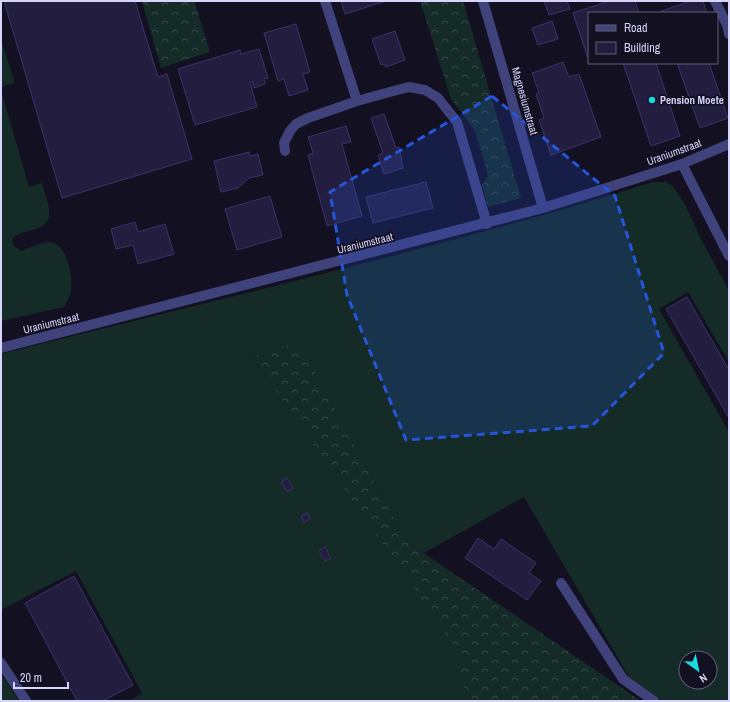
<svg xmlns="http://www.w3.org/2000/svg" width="730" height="702" font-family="'Archivo Narrow',sans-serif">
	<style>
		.grass { fill: #142b28; fill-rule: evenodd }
		.forest { fill: url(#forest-crowns) }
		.building { fill: #231e40; stroke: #3a336a }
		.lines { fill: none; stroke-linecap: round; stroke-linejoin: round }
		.lane { stroke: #40427b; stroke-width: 10 }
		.street { stroke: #40427b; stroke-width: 10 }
		.marked { fill: #2655da; fill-opacity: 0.2; stroke: #2655da; stroke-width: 3; stroke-dasharray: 8 5; stroke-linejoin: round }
		.poi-dot { fill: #19dce3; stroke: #121021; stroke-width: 1.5 }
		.labels { text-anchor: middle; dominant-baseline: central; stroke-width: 3.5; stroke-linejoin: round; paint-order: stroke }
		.poi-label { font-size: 11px; font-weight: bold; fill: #d7d5fa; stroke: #121021; text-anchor: start }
		.street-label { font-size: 11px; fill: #d7d5fa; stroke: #121021 }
	</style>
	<defs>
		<pattern id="forest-crowns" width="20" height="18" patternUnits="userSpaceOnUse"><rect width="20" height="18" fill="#142b28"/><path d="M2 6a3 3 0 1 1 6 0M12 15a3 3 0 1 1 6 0" fill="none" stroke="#354948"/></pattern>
	</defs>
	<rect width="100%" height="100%" fill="#121021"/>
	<!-- grass -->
	<g class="grass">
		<polygon points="1,40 15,83 1,87"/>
		<path d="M 1,90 L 29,187 L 42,183 C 47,203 60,223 32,230 C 24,232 18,233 12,239 L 14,246 L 21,251 C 30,248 45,240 54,243 C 69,249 74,282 70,295 C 69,299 66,303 64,307 L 1,321 Z"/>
		<path d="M 653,182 L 665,182 L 673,186 L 686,206 L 699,235 L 729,291 L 729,362 L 688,292 L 659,309 L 729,432 L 729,701 L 662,701 L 629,677 L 524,497 L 424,553 L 406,541 L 299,343 L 252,357 L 464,659 L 451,670 L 474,701 L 130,701 L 142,693 L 76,571 L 1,610 L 1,354 C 219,299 439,249 653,182 ZM 686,658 L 710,658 L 710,682 L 686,682 Z"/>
		<polygon points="1,674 19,701 1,701"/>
	</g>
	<!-- forest -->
	<g class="forest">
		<polygon points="142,1 200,1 195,3 210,52 161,68"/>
		<polygon points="420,1 463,1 521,198 488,207 482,185 488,175 475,130 451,99"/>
		<polygon points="299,342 406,541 641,701 474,701 451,670 463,659 252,357"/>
	</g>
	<!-- building -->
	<g class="building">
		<polygon points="4,1 135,1 158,77 167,74 192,159 62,198"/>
		<polygon points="341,1 386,1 345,14"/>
		<polygon points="544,1 567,1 570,9 549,15"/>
		<polygon points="609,1 635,1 639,13 589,13 589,61 573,13"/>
		<polygon points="690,1 703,1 707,13 660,13 659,12"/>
		<polygon points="552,21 558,39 538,45 532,28"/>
		<polygon points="296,24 310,72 303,74 308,90 289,96 284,79 278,81 264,33"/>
		<polygon points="395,31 405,60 386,67 385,64 381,65 372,39"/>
		<polygon points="259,49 268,78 264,79 265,84 254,88 253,82 250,82 257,107 195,125 178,69 240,50 241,54"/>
		<polygon points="563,62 569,77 579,74 601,137 551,155 539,120 544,118 536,94 539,93 532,73"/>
		<polygon points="623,63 656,63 680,136 651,146"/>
		<polygon points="677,63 709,63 728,118 700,128"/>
		<polygon points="384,114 396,148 399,147 403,168 384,174 378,155 383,153 371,118"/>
		<polygon points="346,126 351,142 342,144 362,216 327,226 308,155 313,153 308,137"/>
		<polygon points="249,152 250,156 258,154 263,175 249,178 238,188 221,192 214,161"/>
		<polygon points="426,182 433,208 373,223 366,197"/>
		<polygon points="270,196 282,237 237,250 225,209"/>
		<polygon points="135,222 138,232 165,224 174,254 138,264 133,245 116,249 111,229"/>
		<polygon points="687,297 729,370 729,418 666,309"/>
		<polygon points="287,478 293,488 287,492 281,482"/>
		<polygon points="308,513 310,519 304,522 301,516"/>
		<polygon points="478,538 494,549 501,539 536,563 529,573 541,581 527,600 465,558"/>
		<polygon points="325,547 331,558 325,561 319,551"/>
		<polygon points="74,576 133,685 103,701 77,701 25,603"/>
	</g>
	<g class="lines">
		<!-- lane -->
		<g class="lane">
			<polyline points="325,1 357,101"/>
			<polyline points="715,1 727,25 729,34"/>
			<polyline points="285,151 284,143 290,131 296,124 308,118 357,101 397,90 409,87 425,90 438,98 457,122 487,224"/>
			<polyline points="561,583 623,679 654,701"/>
		</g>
		<!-- street -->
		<g class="street">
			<polyline points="483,1 543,208"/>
			<polyline points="682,164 729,256"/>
			<polyline points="1,348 543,208 682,164 729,144"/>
			<polyline points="1,663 26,701"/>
		</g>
	</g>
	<!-- marked area -->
	<path class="marked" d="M 492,96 L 615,196 L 664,353 L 592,426 L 406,440 L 347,295 L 330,192 Z"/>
	<!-- markers -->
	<circle class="poi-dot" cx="652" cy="100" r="4"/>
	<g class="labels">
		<!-- poi labels -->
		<g class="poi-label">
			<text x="660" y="100">Pension Moete</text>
		</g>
		<!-- street labels -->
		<g class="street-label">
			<text transform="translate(525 101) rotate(74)">Magnesiumstraat</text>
			<text transform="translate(674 152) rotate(-20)">Uraniumstraat</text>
			<text transform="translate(365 243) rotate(-14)">Uraniumstraat</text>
			<text transform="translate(51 323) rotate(-14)">Uraniumstraat</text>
		</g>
	</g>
	<!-- border -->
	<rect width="730" height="702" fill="none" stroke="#d7d5fa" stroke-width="4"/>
	<!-- legend -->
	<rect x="588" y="12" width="130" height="52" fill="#121021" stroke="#615f78"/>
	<rect x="596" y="25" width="20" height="6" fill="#40427b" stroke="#615f78"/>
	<text x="624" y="32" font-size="12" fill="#d7d5fa">Road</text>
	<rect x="596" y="42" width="20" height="12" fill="#231e40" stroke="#615f78"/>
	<text x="624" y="52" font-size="12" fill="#d7d5fa">Building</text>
	<!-- north arrow -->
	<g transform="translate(698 670) rotate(147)"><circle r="19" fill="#121021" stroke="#615f78"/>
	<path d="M0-3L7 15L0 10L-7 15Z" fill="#19dce3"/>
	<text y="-6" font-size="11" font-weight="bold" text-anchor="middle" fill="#d7d5fa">N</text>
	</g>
	<!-- scale -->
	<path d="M14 682v6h54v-6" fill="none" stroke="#d7d5fa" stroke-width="2"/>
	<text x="20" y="682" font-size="12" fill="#d7d5fa" stroke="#121021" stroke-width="3" paint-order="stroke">20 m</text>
</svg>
